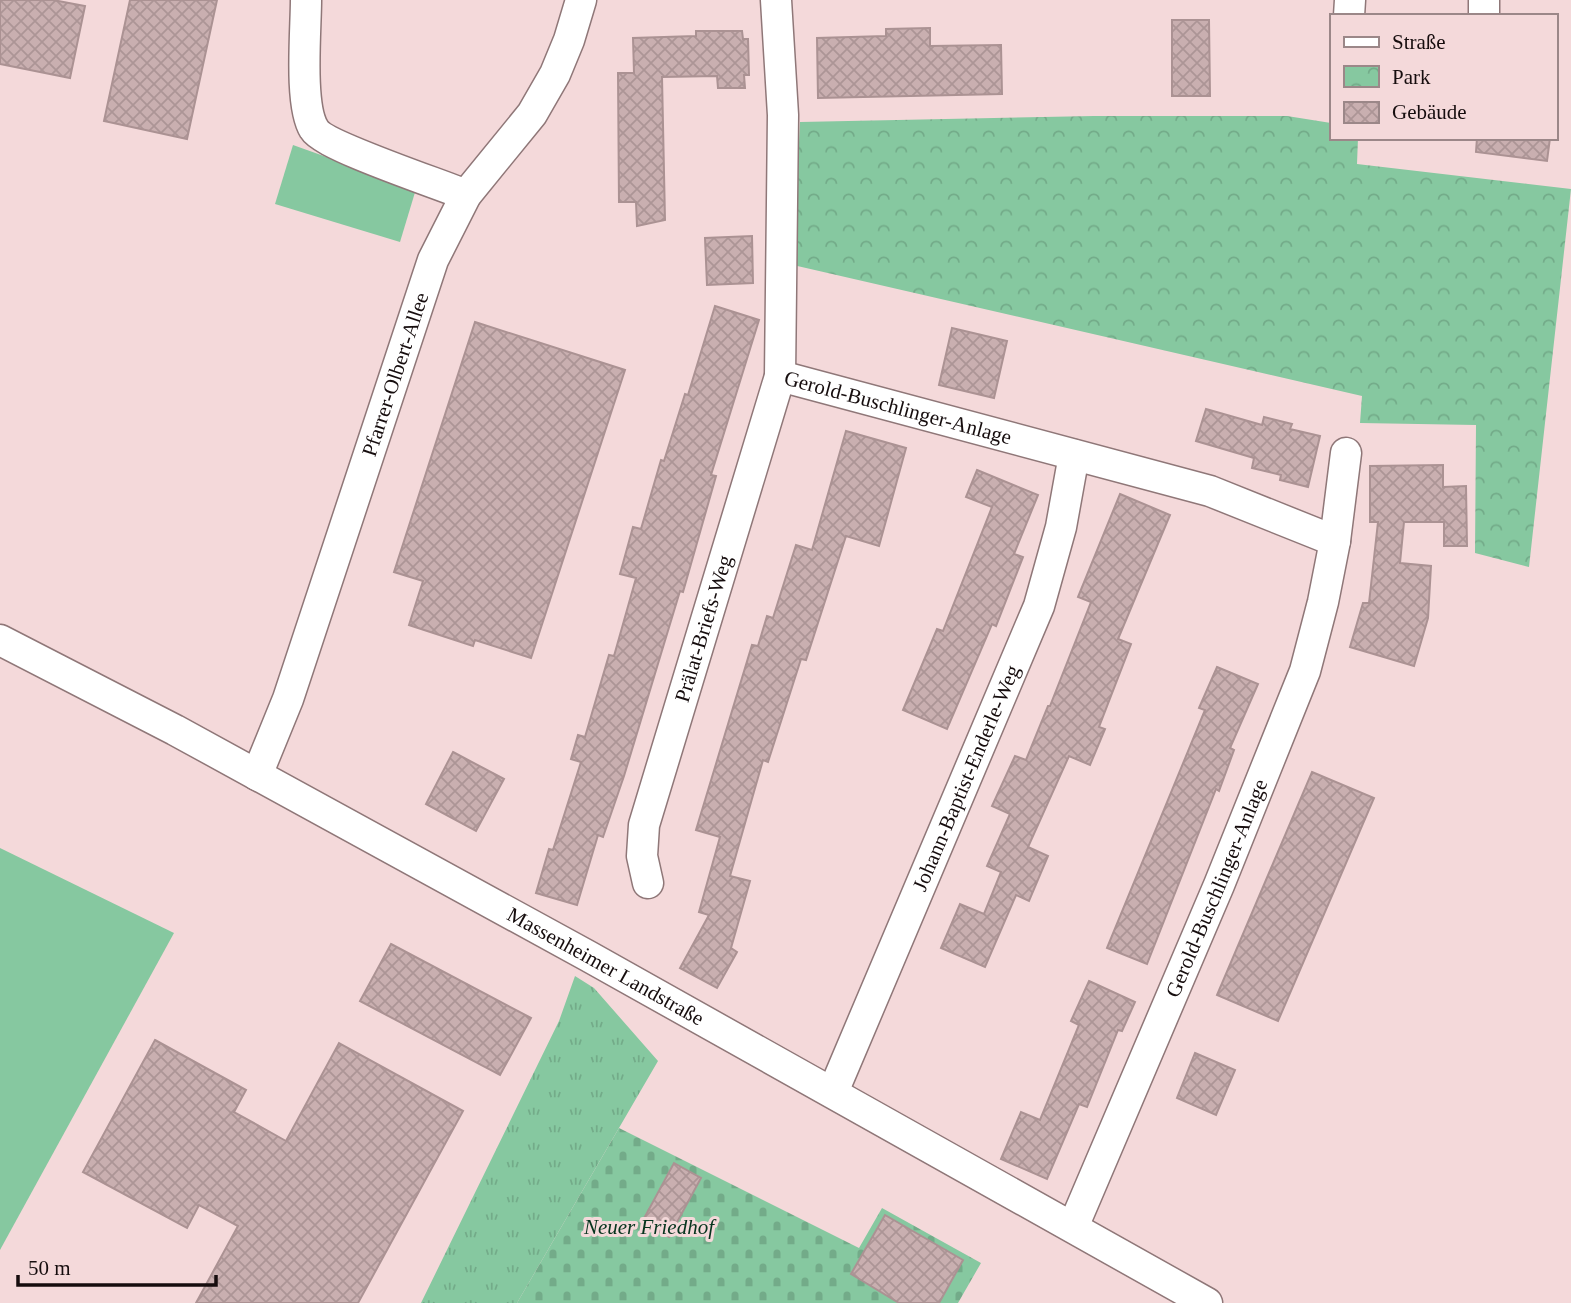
<svg xmlns="http://www.w3.org/2000/svg" width="1571" height="1303" font-family="Georgia,serif">
	<style>
		.grass { fill: url(#grass-tufts) }
		.cemetery { fill: url(#cemetery-stones) }
		.park { fill: url(#park-crowns) }
		.pitch { fill: #86c8a0 }
		.building { fill: url(#building-cross-hatch); stroke: #ab9293; stroke-width: 2 }
		.lines { fill: none; stroke-linecap: round; stroke-linejoin: round }
		.minor-casing { stroke: #8f7778; stroke-width: 33 }
		.minor { stroke: #fff; stroke-width: 30 }
		.labels { text-anchor: middle; dominant-baseline: central; stroke-width: 6; stroke-linejoin: round; paint-order: stroke }
		.street-label { font-size: 21px; fill: #160d0e; stroke: #f4d9da }
		.park-label { font-size: 21px; font-style: italic; fill: #05341d; stroke: #f4d9da }
	</style>
	<defs>
		<pattern id="grass-tufts" width="24" height="20" patternUnits="userSpaceOnUse" patternTransform="scale(1.75)"><rect width="24" height="20" fill="#86c8a0"/><path d="M3 7l-1-3M5 7V3M7 7l1-3M15 17l-1-3M17 17v-4M19 17l1-3" fill="none" stroke="#73ab89"/></pattern>
		<pattern id="cemetery-stones" width="16" height="16" patternUnits="userSpaceOnUse" patternTransform="scale(1.75)"><rect width="16" height="16" fill="#86c8a0"/><path d="M2 7V4a2 2 0 0 1 4 0v3zM10 15v-3a2 2 0 0 1 4 0v3z" fill="#73ab89"/></pattern>
		<pattern id="park-crowns" width="20" height="18" patternUnits="userSpaceOnUse" patternTransform="scale(1.75)"><rect width="20" height="18" fill="#86c8a0"/><path d="M2 6a3 3 0 1 1 6 0M12 15a3 3 0 1 1 6 0" fill="none" stroke="#73ab89"/></pattern>
		<pattern id="building-cross-hatch" width="8" height="8" patternUnits="userSpaceOnUse" patternTransform="scale(1.75)"><rect width="8" height="8" fill="#c9afb0"/><path d="M0 0l8 8M0 8l8-8" fill="none" stroke="#ac9596"/></pattern>
	</defs>
	<rect width="100%" height="100%" fill="#f4d9da"/>
	<!-- grass -->
	<polygon class="grass" points="575,976 594,988 658,1061 517,1303 421,1303 559,1021"/>
	<!-- cemetery -->
	<polygon class="cemetery" points="619,1128 859,1248 882,1208 981,1263 958,1303 517,1303"/>
	<!-- park -->
	<polygon class="park" points="1094,116 1287,116 1331,123 1331,138 1358,138 1357,164 1571,189 1529,567 1475,553 1476,425 1360,423 1362,396 793,265 800,122"/>
	<!-- pitch -->
	<g class="pitch">
		<polygon points="293,145 416,189 400,242 275,204"/>
		<polygon points="0,848 174,933 0,1250"/>
	</g>
	<!-- building -->
	<g class="building">
		<polygon points="0,0 53,0 85,6 70,78 0,64"/>
		<polygon points="130,0 217,0 187,139 104,121"/>
		<polygon points="1172,20 1209,20 1210,96 1172,96"/>
		<polygon points="930,28 930,46 1001,45 1002,94 818,98 817,38 886,36 886,29"/>
		<polygon points="696,31 742,31 743,39 748,39 749,75 744,75 745,88 718,88 717,76 662,77 665,220 637,226 636,202 619,202 618,73 634,73 633,38 696,36"/>
		<polygon points="1477,138 1550,138 1547,161 1476,152"/>
		<polygon points="752,236 753,283 707,285 705,238"/>
		<polygon points="715,306 759,320 711,475 716,476 683,592 680,591 624,776 603,837 598,835 577,905 536,893 549,849 553,850 581,762 571,759 578,735 585,737 609,655 614,656 636,578 620,574 633,527 641,529 661,460 664,461 685,394 688,395"/>
		<polygon points="475,322 625,370 531,658 475,640 473,646 409,625 423,581 394,572"/>
		<polygon points="952,328 1007,341 994,398 939,385"/>
		<polygon points="1206,409 1262,425 1264,417 1292,424 1290,429 1320,436 1308,487 1280,480 1281,475 1252,468 1254,458 1196,441"/>
		<polygon points="846,431 906,448 879,546 846,536 806,660 801,659 768,762 763,760 730,876 750,881 731,948 737,952 717,988 680,968 709,915 699,912 720,837 696,830 752,645 758,646 767,616 773,618 796,545 812,550"/>
		<polygon points="1443,465 1443,487 1466,486 1467,546 1444,546 1444,522 1404,522 1400,563 1431,566 1428,618 1414,666 1350,647 1363,603 1369,603 1378,522 1370,522 1370,466"/>
		<polygon points="977,470 1038,495 1014,554 1023,557 996,626 992,624 947,729 903,710 937,629 943,631 992,507 966,497"/>
		<polygon points="1120,494 1170,515 1118,639 1131,644 1099,727 1105,729 1090,765 1069,756 1028,847 1048,856 1029,901 1016,895 985,967 941,948 960,904 984,914 1001,872 987,866 1010,814 992,806 1015,756 1026,760 1048,706 1050,706 1091,602 1078,597"/>
		<polygon points="1217,667 1258,684 1230,748 1234,750 1219,791 1216,789 1147,964 1107,948 1205,710 1199,708"/>
		<polygon points="453,752 504,779 476,831 426,804"/>
		<polygon points="1312,772 1374,798 1278,1021 1217,995"/>
		<polygon points="391,944 531,1018 500,1075 360,1001"/>
		<polygon points="1089,981 1135,1002 1122,1031 1118,1030 1087,1107 1079,1104 1047,1179 1001,1159 1021,1112 1040,1120 1079,1025 1071,1021"/>
		<polygon points="155,1040 246,1090 234,1112 286,1141 339,1043 463,1111 358,1303 196,1303 238,1226 199,1205 187,1228 83,1172"/>
		<polygon points="1195,1053 1235,1070 1216,1115 1177,1098"/>
		<polygon points="674,1163 701,1178 669,1237 642,1222"/>
		<polygon points="885,1215 963,1260 939,1303 899,1303 851,1274"/>
	</g>
	<g class="lines">
		<defs>
			<g id="minor">
				<path d="M 306,0 C 306,30 299,105 314,129 C 324,146 440,184 466,195"/>
				<polyline points="1349,16 1350,0"/>
				<polyline points="1484,16 1484,0"/>
				<path id="s1" d="M 780,376 L 1210,491 L 1335,541"/>
				<path id="s2" d="M 0,640 L 175,730 L 588,956 L 1207,1303"/>
				<path id="s3" d="M 257,775 L 288,699 L 433,260 L 466,195 L 532,114 L 555,74 L 569,40 L 581,0"/>
				<path id="s4" d="M 648,883 L 642,856 L 644,825 L 780,376 L 783,115 L 776,0"/>
				<path id="s5" d="M 833,1092 L 1039,606 L 1061,527 L 1074,455"/>
				<path id="s6" d="M 1073,1227 L 1219,885 L 1305,671 L 1323,602 L 1335,541 L 1346,453"/>
			</g>
		</defs>
		<!-- minor casing -->
		<use href="#minor" class="minor-casing"/>
		<!-- minor -->
		<use href="#minor" class="minor"/>
	</g>
	<g class="labels">
		<!-- street labels -->
		<g class="street-label">
			<text stroke="none"><textPath href="#s3" startOffset="424">Pfarrer-Olbert-Allee</textPath></text>
			<text stroke="none"><textPath href="#s1" startOffset="122">Gerold-Buschlinger-Anlage</textPath></text>
			<text stroke="none"><textPath href="#s4" startOffset="264">Prälat-Briefs-Weg</textPath></text>
			<text stroke="none"><textPath href="#s5" startOffset="341">Johann-Baptist-Enderle-Weg</textPath></text>
			<text stroke="none"><textPath href="#s6" startOffset="368">Gerold-Buschlinger-Anlage</textPath></text>
			<text stroke="none"><textPath href="#s2" startOffset="688">Massenheimer Landstraße</textPath></text>
		</g>
		<!-- park labels -->
		<g class="park-label">
			<text x="649" y="1227">Neuer Friedhof</text>
		</g>
	</g>
	<!-- legend -->
	<rect x="1330" y="14" width="228" height="126" fill="#f4d9da" stroke="#9b8788" stroke-width="2"/>
	<rect x="1344" y="37" width="35" height="10" fill="#ffffff" stroke="#9b8788" stroke-width="2"/>
	<text x="1392" y="49" font-size="21" fill="#160d0e">Straße</text>
	<rect x="1344" y="66" width="35" height="21" fill="url(#park-crowns)" stroke="#9b8788" stroke-width="2"/>
	<text x="1392" y="84" font-size="21" fill="#160d0e">Park</text>
	<rect x="1344" y="102" width="35" height="21" fill="url(#building-cross-hatch)" stroke="#9b8788" stroke-width="2"/>
	<text x="1392" y="119" font-size="21" fill="#160d0e">Gebäude</text>
	<!-- scale -->
	<path d="M18 1275v10h198v-10" fill="none" stroke="#160d0e" stroke-width="3.5"/>
	<text x="28" y="1275" font-size="21" fill="#160d0e" stroke="#f4d9da" stroke-width="5" paint-order="stroke">50 m</text>
</svg>
